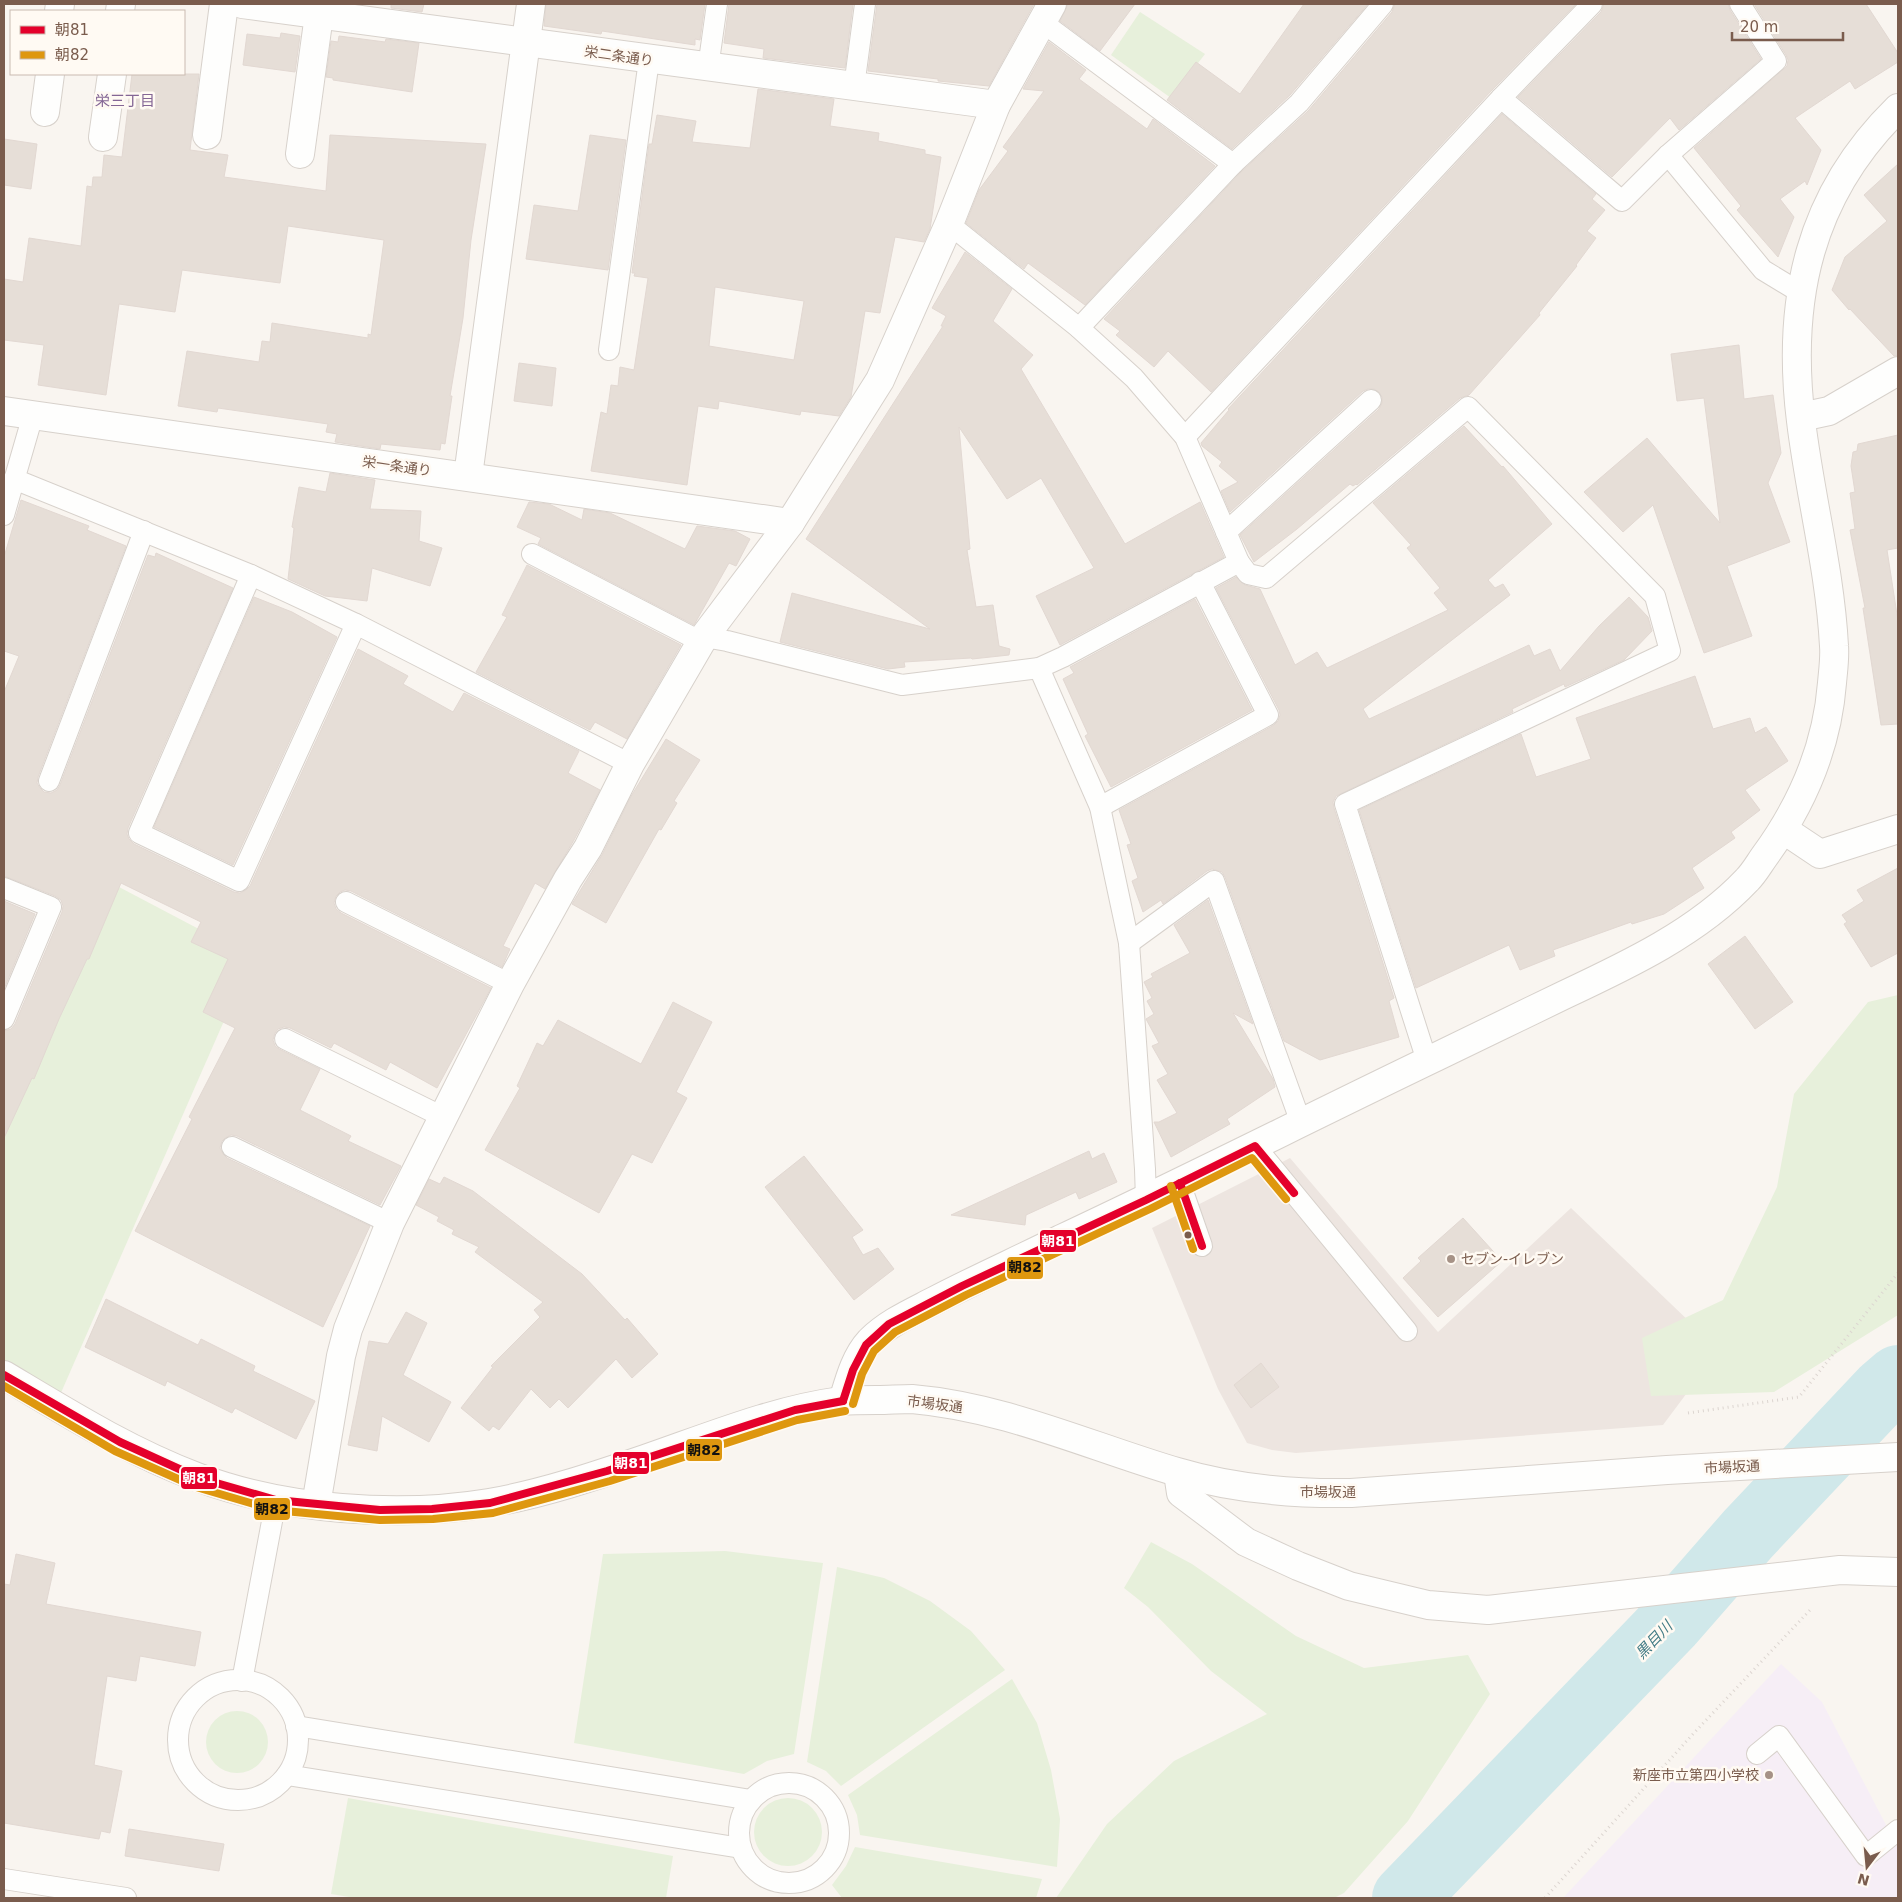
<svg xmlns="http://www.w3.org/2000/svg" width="1902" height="1902" font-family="'DejaVu Sans','Noto Sans JP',sans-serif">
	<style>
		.industrial { fill: #ede5e0 }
		.education { fill: #f6eef6 }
		.green { fill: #e7f0db }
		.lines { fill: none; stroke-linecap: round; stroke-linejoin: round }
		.river { stroke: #d0e8ea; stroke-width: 66 }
		.building { fill: #e6ded7; stroke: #e2d8d2; fill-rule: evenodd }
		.service-casing { stroke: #d7d1cb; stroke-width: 22 }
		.minor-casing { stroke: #d7d1cb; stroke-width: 30 }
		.tertiary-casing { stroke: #d7d1cb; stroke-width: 30 }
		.path { stroke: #dcd5d0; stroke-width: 3; stroke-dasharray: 1 4; stroke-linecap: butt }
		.service { stroke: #fefefd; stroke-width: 20 }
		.minor { stroke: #fefefd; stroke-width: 28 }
		.tertiary { stroke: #fefefd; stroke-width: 28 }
		.bus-1-casing { stroke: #fffaf3; stroke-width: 11 }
		.bus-2-casing { stroke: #fffaf3; stroke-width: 11 }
		.bus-1 { stroke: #e4002b; stroke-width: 8 }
		.bus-2 { stroke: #de970f; stroke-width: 8 }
		.bus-dot { fill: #7a5c4d; stroke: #fffaf3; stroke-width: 2 }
		.poi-dot { fill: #a69286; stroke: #fffaf3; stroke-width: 2 }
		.labels { text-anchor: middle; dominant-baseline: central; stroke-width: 5; stroke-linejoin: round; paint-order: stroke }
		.street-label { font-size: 14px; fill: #7a5c4d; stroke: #fffaf3 }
		.poi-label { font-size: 14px; fill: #7a5c4d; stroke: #fffaf3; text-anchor: start }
		.neighbourhood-label { font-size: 15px; fill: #846695; stroke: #fffaf3 }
		.water-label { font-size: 15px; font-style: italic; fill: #437c86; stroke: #fffaf3 }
		.line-badge { stroke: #fffaf3; stroke-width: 2 }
		.badge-label { font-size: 14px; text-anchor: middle; font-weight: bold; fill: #fff }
		.pale-badge-label { font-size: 14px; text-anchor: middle; font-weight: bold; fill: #111 }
	</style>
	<rect width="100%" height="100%" fill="#f9f5f0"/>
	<!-- industrial -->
	<polygon class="industrial" points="1290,1158 1438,1332 1571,1208 1719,1350 1663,1425 1296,1453 1272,1450 1247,1443 1218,1389 1152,1228"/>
	<!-- education -->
	<polygon class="education" points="1781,1664 1822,1702 1898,1848 1898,1898 1563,1898"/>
	<!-- green -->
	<g class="green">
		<polygon points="1140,12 1205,54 1171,98 1111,55"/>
		<polygon points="100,877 252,957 60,1395 4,1362 4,1100"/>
		<polygon points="1898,995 1898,1315 1774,1392 1651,1396 1642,1338 1723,1300 1777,1187 1794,1094 1868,1002"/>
		<polygon points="1151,1542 1192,1564 1296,1636 1364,1668 1468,1655 1490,1694 1408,1821 1344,1893 1334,1898 1056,1898 1107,1824 1174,1761 1267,1714 1211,1671 1148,1607 1124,1588"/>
		<polygon points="725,1551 823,1563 794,1754 767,1761 744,1774 574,1743 603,1554"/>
		<polygon points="837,1567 884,1578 930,1601 971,1631 1005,1670 841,1786 826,1771 807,1762"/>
		<polygon points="1012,1679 1037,1723 1051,1770 1060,1819 1057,1867 860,1835 857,1815 848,1795"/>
		<circle cx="237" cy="1742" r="31"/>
		<polygon points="348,1798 673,1856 666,1898 355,1898 331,1894"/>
		<circle cx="788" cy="1832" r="34"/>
		<polygon points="855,1847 1042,1879 1036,1898 842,1898 832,1885 846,1866"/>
	</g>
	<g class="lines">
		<!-- river -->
		<polyline class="river" points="1405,1898 1671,1622 1748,1534 1884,1390 1898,1378"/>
	</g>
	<!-- building -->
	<g class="building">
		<polygon points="391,4 424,4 422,12 391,8"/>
		<polygon points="546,4 705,4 700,40 695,39 695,45 602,31 601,34 544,26"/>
		<polygon points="729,4 853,4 845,68 763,58 764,49 724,43"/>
		<polygon points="877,4 1034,4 989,86 938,81 938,79 868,71"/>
		<polygon points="1068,4 1135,4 1100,51 1060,21"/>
		<polygon points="1304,4 1368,4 1290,95 1232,149 1167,100 1196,62 1240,94"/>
		<polygon points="1395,4 1576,4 1492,90 1211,392 1168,351 1154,367 1116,335 1120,331 1104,319 1241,172 1308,111 1392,12"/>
		<polygon points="1604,4 1728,4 1730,10 1761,59 1679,130 1670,118 1612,177 1518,97 1601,12"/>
		<polygon points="1754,4 1866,4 1898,53 1898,62 1855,89 1850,81 1795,118 1821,150 1807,185 1805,181 1780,199 1794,217 1778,257 1737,210 1741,206 1694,148 1787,66 1788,60 1786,55"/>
		<polygon points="281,33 300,36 295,72 243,65 247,34 280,38"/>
		<polygon points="339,36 385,42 386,39 419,43 412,92 333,80 333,78 326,77 331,41 338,42"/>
		<polygon points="1049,42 1086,70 1079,79 1147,129 1153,119 1215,166 1085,305 1028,263 1024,269 966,223 979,190 1008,151 1003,147 1044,91 1023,89"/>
		<polygon points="132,74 199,74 190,150 228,155 224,177 326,191 330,135 486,144 471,240 463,318 450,396 452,396 445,444 441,443 440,450 381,444 380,449 335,442 337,434 326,432 328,424 218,408 217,412 178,406 187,351 259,362 262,341 270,342 272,323 368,338 368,334 371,335 384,240 288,226 280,283 182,270 175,312 119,304 106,395 38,385 44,345 4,340 4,279 23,282 29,238 81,246 87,186 92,187 93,177 102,177 104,155 122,157"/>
		<path d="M 758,89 L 834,99 L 830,126 L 879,133 L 878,141 L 925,150 L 925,154 L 941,157 L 930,229 L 924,242 L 895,237 L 880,313 L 865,311 L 851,397 L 839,416 L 801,411 L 800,415 L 719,401 L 718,409 L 698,406 L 687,485 L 591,471 L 601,412 L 607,414 L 611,385 L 618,386 L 620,367 L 634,370 L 648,278 L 634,276 L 635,273 L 632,273 L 649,144 L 652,144 L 657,115 L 696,121 L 692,142 L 750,148 ZM 715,287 L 804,301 L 794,360 L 709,346 Z"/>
		<polygon points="1502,114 1596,194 1592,199 1605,210 1587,231 1596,238 1576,265 1577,266 1539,313 1540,315 1469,395 1460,398 1357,485 1356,484 1353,486 1350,484 1297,529 1254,562 1240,535 1379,409 1382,403 1382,397 1379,392 1374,389 1368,389 1363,391 1230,512 1221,491 1238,482 1219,466 1222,462 1202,446 1201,443 1229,410 1228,409"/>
		<polygon points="590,135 626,140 608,270 526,259 534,205 578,211"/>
		<polygon points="4,139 37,144 31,189 4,185"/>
		<polygon points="1898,164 1898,355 1894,356 1850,309 1849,310 1832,290 1845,257 1887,221 1864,195"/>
		<polygon points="965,252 1012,289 993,321 1033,355 1021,369 1125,544 1200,502 1224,557 1060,645 1036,596 1094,568 1041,478 1007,499 959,427 970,549 967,550 976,607 993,605 999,646 1010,649 1009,655 972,659 971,658 904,662 905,667 888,669 780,642 792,593 930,629 806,539 943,326 941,326 946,316 932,308"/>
		<polygon points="1739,345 1744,399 1773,395 1781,453 1768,483 1790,542 1727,566 1752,636 1704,653 1653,505 1623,532 1584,492 1647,438 1720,523 1704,398 1677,401 1671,354"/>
		<polygon points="519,363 556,368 552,406 514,401"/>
		<polygon points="1464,426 1502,467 1503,466 1552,524 1488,580 1495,588 1503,584 1510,595 1363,709 1369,719 1529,645 1534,656 1550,649 1560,671 1599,626 1629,597 1648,617 1652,631 1624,660 1565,687 1564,684 1512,709 1513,712 1336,796 1333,802 1334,808 1394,998 1389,1001 1399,1037 1320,1060 1284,1041 1225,877 1222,872 1212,869 1207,871 1163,904 1161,900 1143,912 1132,881 1138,878 1127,845 1131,844 1119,810 1274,725 1278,721 1280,715 1279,710 1216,588 1236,577 1245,585 1260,589 1295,665 1317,652 1327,668 1448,610 1434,593 1440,588 1407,548 1411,545 1373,503"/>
		<polygon points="1898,435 1898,548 1887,550 1898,621 1898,724 1881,725 1863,608 1865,608 1850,530 1855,529 1850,493 1855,492 1851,466 1853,452 1857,451 1858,444"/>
		<polygon points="330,473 375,480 370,509 421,511 419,541 442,548 430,586 372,568 367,601 325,596 288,579 294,528 292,527 299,487 326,492"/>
		<polygon points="21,500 89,526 87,530 126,546 38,777 37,783 40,788 44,792 51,793 57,790 60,785 148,555 155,557 156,553 233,588 128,828 127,834 129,839 134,844 234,892 240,893 246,890 250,886 358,649 408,676 403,684 453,712 464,693 579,751 568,773 600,790 574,840 545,889 535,883 503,946 510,949 502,967 351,891 345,890 340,892 336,896 334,903 336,909 341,913 491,988 437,1088 390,1062 386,1070 334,1043 331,1048 290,1028 284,1027 278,1029 275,1033 273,1040 275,1046 279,1049 320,1069 300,1110 351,1136 348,1141 401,1166 380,1205 237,1136 231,1135 225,1138 222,1141 220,1148 223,1154 227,1158 370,1226 323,1327 135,1231 192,1119 189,1117 235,1028 203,1012 228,959 191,942 201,922 121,883 89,959 87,959 59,1019 34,1079 32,1078 4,1138 4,1031 11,1029 15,1024 62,912 63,906 61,900 55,896 4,876 4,692 19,656 4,651 4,557"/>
		<polygon points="529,502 549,504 582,520 584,509 610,513 685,549 697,526 735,531 750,539 736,566 729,563 694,625 538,544 541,538 517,527"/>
		<polygon points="527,565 681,645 627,739 595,722 590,730 476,672 507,617 502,615"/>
		<polygon points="254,597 292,612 337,637 233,865 154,827"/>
		<polygon points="1195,599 1252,710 1111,787 1085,736 1088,734 1063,679 1074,673 1070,667"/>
		<polygon points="1695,676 1713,729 1750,718 1755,733 1766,727 1788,761 1745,790 1760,810 1731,832 1735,838 1692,868 1704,888 1664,914 1632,924 1631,922 1553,950 1555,956 1520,970 1509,945 1416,988 1359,810 1521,734 1536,777 1591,759 1576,718"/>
		<polygon points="666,739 700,760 674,801 677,803 661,830 659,829 606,923 572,904 602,855 630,798"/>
		<polygon points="1898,868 1898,953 1871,967 1844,924 1847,922 1842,915 1864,901 1857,890"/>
		<polygon points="1208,900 1253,1024 1233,1013 1273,1079 1275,1087 1227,1119 1230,1124 1171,1157 1154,1122 1159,1122 1177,1113 1157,1080 1168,1074 1152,1046 1159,1043 1146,1019 1154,1014 1147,1001 1152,998 1144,982 1153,977 1151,974 1190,953 1174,925"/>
		<polygon points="4,901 35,914 4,989"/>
		<polygon points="1745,936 1793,1002 1755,1029 1708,964"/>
		<polygon points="673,1002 712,1022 676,1092 687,1098 652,1163 632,1154 599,1213 485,1150 520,1088 517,1086 537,1043 543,1046 558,1020 641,1064"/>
		<polygon points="1089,1151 1092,1159 1104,1153 1117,1182 1079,1199 1076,1192 1026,1215 1025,1225 951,1215"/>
		<polygon points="804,1156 863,1230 852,1237 863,1255 878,1248 894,1269 854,1300 765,1187"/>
		<polygon points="444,1177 473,1191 582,1274 625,1320 627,1318 658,1354 632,1378 616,1359 568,1408 559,1399 550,1408 531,1389 499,1430 493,1426 489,1431 461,1408 493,1367 491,1366 540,1317 534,1310 543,1302 475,1252 479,1247 452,1234 454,1230 437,1221 439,1217 416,1205 429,1179 440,1184"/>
		<polygon points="1463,1218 1502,1261 1438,1317 1403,1278 1421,1261 1418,1258"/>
		<polygon points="106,1299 198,1345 201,1339 255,1366 253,1371 315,1401 296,1439 235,1408 232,1413 167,1381 165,1386 85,1347"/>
		<polygon points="406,1312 427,1323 403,1375 451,1402 429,1442 382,1416 377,1451 348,1445 369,1341 388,1344"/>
		<polygon points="1261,1363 1279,1387 1251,1408 1234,1385"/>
		<polygon points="16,1554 55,1563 46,1604 201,1632 195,1666 140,1656 136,1681 107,1676 94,1765 122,1771 110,1833 101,1831 99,1839 4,1823 4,1584 10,1585"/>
		<polygon points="129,1829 224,1844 219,1871 125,1856"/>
	</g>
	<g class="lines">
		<defs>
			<g id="service">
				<polyline points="1042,22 1233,164"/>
				<polyline points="708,68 717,4"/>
				<polyline points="854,87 865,4"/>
				<polyline points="1501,98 1622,201 1668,155 1776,61 1740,4"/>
				<polyline points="1668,155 1763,270 1801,293"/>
				<polyline points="1079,328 1233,164 1299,103 1383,4"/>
				<polyline points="609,350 649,60"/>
				<polyline points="1185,437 1501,98 1592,4"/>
				<polyline points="14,479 251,575 356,624 630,764"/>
				<polyline points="4,515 33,415"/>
				<polyline points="1226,532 1371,400"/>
				<polyline points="532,554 692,637 704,637 727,641 902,685 1039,668 1063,657 1239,562 1185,437 1134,378 1079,328 949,224"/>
				<polyline points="1239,562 1248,574 1266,578 1468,407 1655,596 1670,651 1345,804 1427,1061"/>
				<polyline points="251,575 139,833 239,881 356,624"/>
				<polyline points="1039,668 1100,807 1129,943 1145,1169 1146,1200"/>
				<polyline points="49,781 144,531"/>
				<polyline points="1100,807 1268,715 1200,582"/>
				<polyline points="4,888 51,907 4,1019"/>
				<polyline points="346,902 510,984"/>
				<polyline points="1129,943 1214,881 1301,1123"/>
				<polyline points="285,1039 443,1117"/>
				<polyline points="1255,1146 1407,1331"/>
				<polyline points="232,1147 390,1223"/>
				<polyline points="1180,1183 1202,1246"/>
				<circle cx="238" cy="1740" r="60"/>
				<polyline points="242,1681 276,1500"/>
				<polyline points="296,1726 751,1800"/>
				<polyline points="1757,1754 1779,1736 1866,1856 1898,1830"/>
				<polyline points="287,1775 741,1848"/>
				<circle cx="789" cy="1833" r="50"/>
				<polyline points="4,1879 126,1898"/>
			</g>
			<g id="minor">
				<polyline points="242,4 996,105"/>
				<polyline points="59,11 60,4"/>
				<polyline points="120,11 121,4"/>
				<polyline points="45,112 50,74"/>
				<polyline points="207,135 224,4"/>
				<polyline points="103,137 112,74"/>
				<polyline points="300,154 319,15"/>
				<polyline points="4,411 790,523"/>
				<polyline points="1801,417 1829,411 1898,371"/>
				<polyline points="468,476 531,4"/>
				<polyline points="1784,830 1820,854 1898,829"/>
				<polyline points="1178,1473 1181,1493 1246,1542 1298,1566 1349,1586 1428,1605 1488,1610 1840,1570 1898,1572"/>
				<polyline points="316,1505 341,1356 348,1329 390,1223 510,984 568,879 588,848 630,764 704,637 790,523 880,380 949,224 996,105 1052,4"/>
			</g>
			<g id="tertiary">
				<path d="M 4,1375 C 66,1412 128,1451 197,1477 C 284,1510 398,1518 489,1503 C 542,1494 595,1476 645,1459 C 709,1437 774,1410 841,1401 C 853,1400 865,1400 877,1400 C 888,1400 900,1399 912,1399 C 1005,1407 1089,1446 1177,1472 C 1234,1489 1292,1494 1351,1493 L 1667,1470 L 1898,1457"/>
				<path d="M 843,1401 C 849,1381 855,1357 870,1341 C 888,1323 911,1313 934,1301 C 976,1279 1019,1260 1061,1239 C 1187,1180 1311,1117 1436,1057 C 1479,1036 1521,1016 1564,995 C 1628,965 1698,932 1747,880 C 1754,873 1759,864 1764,857 C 1802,805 1827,748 1832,683 C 1833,671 1835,658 1834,646 C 1830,570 1810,496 1801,421 C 1786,300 1809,195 1898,108"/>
			</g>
		</defs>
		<!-- service casing -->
		<use href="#service" class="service-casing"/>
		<!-- minor casing -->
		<use href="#minor" class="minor-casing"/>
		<!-- tertiary casing -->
		<use href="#tertiary" class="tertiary-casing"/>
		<!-- path -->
		<g class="path">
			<polyline points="1688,1413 1799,1397 1898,1273"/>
			<polyline points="1545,1898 1693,1734 1812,1608"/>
		</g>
		<!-- service -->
		<use href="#service" class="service"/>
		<!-- minor -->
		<use href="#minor" class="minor"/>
		<!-- tertiary -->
		<use href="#tertiary" class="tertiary"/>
		<defs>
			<g id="bus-1">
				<polyline points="1180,1183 1202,1246"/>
				<polyline points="4,1375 120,1442 199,1478 276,1500 380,1510 432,1509 490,1503 607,1471 795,1410 843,1401"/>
				<polyline points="843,1401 853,1370 866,1345 889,1324 962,1286 1146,1200 1255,1146 1294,1193"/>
			</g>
			<g id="bus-2">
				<polyline points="1171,1186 1193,1249"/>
				<polyline points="4,1386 115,1451 196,1487 274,1510 380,1520 433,1519 493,1513 610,1481 797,1420 845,1411"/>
				<polyline points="853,1404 862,1374 874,1351 895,1332 966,1295 1150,1209 1252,1158 1286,1199"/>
			</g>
		</defs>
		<!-- bus-1 casing -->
		<use href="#bus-1" class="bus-1-casing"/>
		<!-- bus-2 casing -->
		<use href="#bus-2" class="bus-2-casing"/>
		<!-- bus-1 -->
		<use href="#bus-1" class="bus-1"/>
		<!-- bus-2 -->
		<use href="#bus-2" class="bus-2"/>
	</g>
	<!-- markers -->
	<circle class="bus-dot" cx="1188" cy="1235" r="4.5"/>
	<g class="poi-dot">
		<circle cx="1451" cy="1259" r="5"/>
		<circle cx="1769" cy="1775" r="5"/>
	</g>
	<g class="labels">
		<!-- street labels -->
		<g class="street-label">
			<text transform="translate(619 56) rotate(8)">栄二条通り</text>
			<text transform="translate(397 466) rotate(8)">栄一条通り</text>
			<text transform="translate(935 1404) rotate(7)">市場坂通</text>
			<text transform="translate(1732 1467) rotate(-3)">市場坂通</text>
			<text x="1328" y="1492">市場坂通</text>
		</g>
		<!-- poi labels -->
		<g class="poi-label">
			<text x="1461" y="1259">セブン-イレブン</text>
			<text x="1759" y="1775" text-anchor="end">新座市立第四小学校</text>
		</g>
		<!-- neighbourhood labels -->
		<g class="neighbourhood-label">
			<text x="125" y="101">栄三丁目</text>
		</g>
		<!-- water labels -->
		<g class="water-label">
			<text transform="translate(1654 1640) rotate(-46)">黒目川</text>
		</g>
	</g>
	<g class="line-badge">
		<rect x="1039" y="1229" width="38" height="24" rx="5" fill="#e4002b"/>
		<rect x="1006" y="1256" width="38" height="24" rx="5" fill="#de970f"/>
		<rect x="685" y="1438" width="38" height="24" rx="5" fill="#de970f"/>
		<rect x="612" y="1451" width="38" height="24" rx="5" fill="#e4002b"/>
		<rect x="180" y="1466" width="38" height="24" rx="5" fill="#e4002b"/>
		<rect x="253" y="1497" width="38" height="24" rx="5" fill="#de970f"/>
	</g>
	<g class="badge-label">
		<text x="1058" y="1246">朝81</text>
		<text x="631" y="1468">朝81</text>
		<text x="199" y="1483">朝81</text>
	</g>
	<g class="pale-badge-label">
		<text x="1025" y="1272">朝82</text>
		<text x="704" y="1455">朝82</text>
		<text x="272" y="1514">朝82</text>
	</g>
	<!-- border -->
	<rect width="1902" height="1902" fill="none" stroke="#7a5c4d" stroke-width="10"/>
	<!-- legend -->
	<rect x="10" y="10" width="175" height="65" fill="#fffaf3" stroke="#cabbb1"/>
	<rect x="20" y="26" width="25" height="8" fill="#e4002b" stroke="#cabbb1"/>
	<text x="55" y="35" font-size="15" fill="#7a5c4d">朝81</text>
	<rect x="20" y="51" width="25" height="8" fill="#de970f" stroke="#cabbb1"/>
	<text x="55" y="60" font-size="15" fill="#7a5c4d">朝82</text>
	<!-- north arrow -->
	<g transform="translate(1867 1867) rotate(196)" stroke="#fffaf3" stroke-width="4" paint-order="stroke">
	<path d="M0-4L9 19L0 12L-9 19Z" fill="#7a5c4d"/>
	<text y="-8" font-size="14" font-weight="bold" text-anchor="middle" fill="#7a5c4d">N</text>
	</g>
	<!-- scale -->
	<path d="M1732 32v8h111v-8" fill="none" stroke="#7a5c4d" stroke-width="2.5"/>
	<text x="1740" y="32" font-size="15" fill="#7a5c4d" stroke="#fffaf3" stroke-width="4" paint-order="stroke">20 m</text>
</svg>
